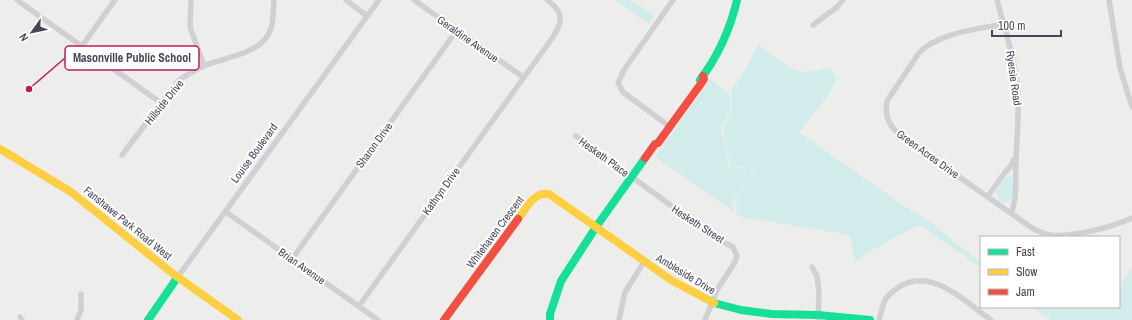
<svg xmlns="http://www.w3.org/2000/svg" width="1132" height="320" font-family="'Archivo Narrow',sans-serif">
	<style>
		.green { fill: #d2eceb }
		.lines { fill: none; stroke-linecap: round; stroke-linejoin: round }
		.street { stroke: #d0cfd4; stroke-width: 5.5 }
		.fast { stroke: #16e098; stroke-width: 8 }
		.slow { stroke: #ffcf43; stroke-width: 8 }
		.jam { stroke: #f24e42; stroke-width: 8 }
		.labels { text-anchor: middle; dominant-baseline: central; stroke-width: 4; stroke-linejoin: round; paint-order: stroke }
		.street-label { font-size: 11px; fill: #474557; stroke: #fff }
		.leader { fill: none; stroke: #c2185b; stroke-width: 1.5 }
		.callout-dot { fill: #c2185b; stroke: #fff; stroke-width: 1.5 }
		.callout { fill: #fff; stroke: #c2185b; stroke-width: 1.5 }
		.callout-label { font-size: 12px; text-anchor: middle; font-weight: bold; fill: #474557 }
	</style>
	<rect width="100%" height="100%" fill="#ededec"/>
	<!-- green -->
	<g class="green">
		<polygon points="615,0 631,0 654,16 649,24"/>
		<path d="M 758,45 L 794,70 L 807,72 L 829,68 L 837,78 L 828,96 L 799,132 L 904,206 L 931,222 L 954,242 L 981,262 L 981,268 L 920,225 C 896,235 875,248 855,262 L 850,235 L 742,217 L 735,213 L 737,207 L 734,200 L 757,168 L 730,166 L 723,127 L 731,114 L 732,89 L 742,75 Z"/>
		<polygon points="711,79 730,96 730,113 721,127 729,167 755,169 733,200 733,211 655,157"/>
		<path d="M 1010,175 C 1014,179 1014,194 1011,199 C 1004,208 997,199 996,192 L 1004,179 Z"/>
		<polygon points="1132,267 1132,320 1051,320 1033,307 1119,307 1119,285 1121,284"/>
	</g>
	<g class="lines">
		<!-- street -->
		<g class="street">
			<polyline points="17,0 161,103"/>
			<polyline points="191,0 190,27 204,66"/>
			<polyline points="346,0 367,16"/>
			<polyline points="414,0 523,77"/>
			<path d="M 997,0 C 1004,27 1014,55 1017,83 C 1020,110 1017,133 1016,159 C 1015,177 1018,197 1011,213"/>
			<polyline points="1109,0 1120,68 1132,107"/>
			<path d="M 1003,24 C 978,29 937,33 919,53 L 887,101 C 884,117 890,127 902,137 L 1032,228 C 1038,231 1043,234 1050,235 C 1070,238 1113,227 1132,218"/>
			<polyline points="813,25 837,7 843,0"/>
			<polyline points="82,46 115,0"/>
			<polyline points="670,127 623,92 618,83 624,70 673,0"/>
			<polyline points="576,136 714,237 733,247 737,256 735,262 717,290 705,320"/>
			<path d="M 122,155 L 179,80 C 187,75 195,70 204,66 C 225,57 264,54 271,28 C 274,19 273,9 274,0"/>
			<path d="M 988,196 L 1006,171 C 1011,168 1012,161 1016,157"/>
			<polyline points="226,212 378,320"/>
			<polyline points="292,259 457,30"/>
			<polyline points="812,267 817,276 819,292 818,320"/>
			<polyline points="177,278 379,0"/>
			<path d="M 359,306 L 553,37 C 563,21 564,12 547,0"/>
			<polyline points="20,317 22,320"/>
			<polyline points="77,320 81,310 81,294"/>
			<polyline points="619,320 625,292 644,262"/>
			<path d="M 879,320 C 881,314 882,308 884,302 C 887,296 893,291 899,287 C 931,266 966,302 991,320"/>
		</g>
		<!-- fast -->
		<g class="fast">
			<path d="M 700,80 C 718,56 730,30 737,0"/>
			<polyline points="714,303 741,310 772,314 818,315 870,320"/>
			<polyline points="148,320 177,278"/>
			<polyline points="550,320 550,314 561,281 596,227 645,158"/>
		</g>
		<!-- slow -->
		<g class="slow">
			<polyline points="0,149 71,192 172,273 238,320"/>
			<path d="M 518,219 C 526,209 534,191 549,194 L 671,280 L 714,303"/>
		</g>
		<!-- jam -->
		<g class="jam">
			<polyline points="645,158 655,144 658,143 700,85 704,79 703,76"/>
			<polyline points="444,320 518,219"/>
		</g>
	</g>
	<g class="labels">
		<!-- street labels -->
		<g class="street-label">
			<text transform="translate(468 39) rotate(35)">Geraldine Avenue</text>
			<text transform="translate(1014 78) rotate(82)">Ryersie Road</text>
			<text transform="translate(164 102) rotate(-51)">Hillside Drive</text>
			<text transform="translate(374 145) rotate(-54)">Sharon Drive</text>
			<text transform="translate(254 153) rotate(-54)">Louise Boulevard</text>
			<text transform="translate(928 154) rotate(36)">Green Acres Drive</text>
			<text transform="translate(604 157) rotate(36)">Hesketh Place</text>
			<text transform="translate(441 191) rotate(-54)">Kathryn Drive</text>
			<text transform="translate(128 223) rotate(39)">Fanshawe Park Road West</text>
			<text transform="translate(698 224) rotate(33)">Hesketh Street</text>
			<text transform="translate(495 232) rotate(-53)">Whitehaven Crescent</text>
			<text transform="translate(302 266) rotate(35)">Brian Avenue</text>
			<text transform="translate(686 274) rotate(31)">Ambleside Drive</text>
		</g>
	</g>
	<!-- callouts -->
	<path class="leader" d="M29 89L65 58"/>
	<circle class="callout-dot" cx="29" cy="89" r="4"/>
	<rect class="callout" x="65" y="46" width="134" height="24" rx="4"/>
	<g class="callout-label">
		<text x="132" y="62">Masonville Public School</text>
	</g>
	<!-- legend -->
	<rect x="980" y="236" width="140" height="72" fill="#ffffff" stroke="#b5b5bc"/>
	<rect x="988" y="249" width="20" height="6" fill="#16e098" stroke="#b5b5bc"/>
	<text x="1016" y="256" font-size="12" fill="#474557">Fast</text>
	<rect x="988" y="269" width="20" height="6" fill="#ffcf43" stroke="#b5b5bc"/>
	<text x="1016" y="276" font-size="12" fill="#474557">Slow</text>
	<rect x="988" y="289" width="20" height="6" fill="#f24e42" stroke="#b5b5bc"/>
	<text x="1016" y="296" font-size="12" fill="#474557">Jam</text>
	<!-- north arrow -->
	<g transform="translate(32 32) rotate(237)" stroke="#ffffff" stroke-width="3" paint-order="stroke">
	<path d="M0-3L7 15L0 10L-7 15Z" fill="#474557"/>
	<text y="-6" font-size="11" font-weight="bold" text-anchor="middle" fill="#474557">N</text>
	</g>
	<!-- scale -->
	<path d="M992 30v6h69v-6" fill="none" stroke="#474557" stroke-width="2"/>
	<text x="998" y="30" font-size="12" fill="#474557" stroke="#ffffff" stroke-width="3" paint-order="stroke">100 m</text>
</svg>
